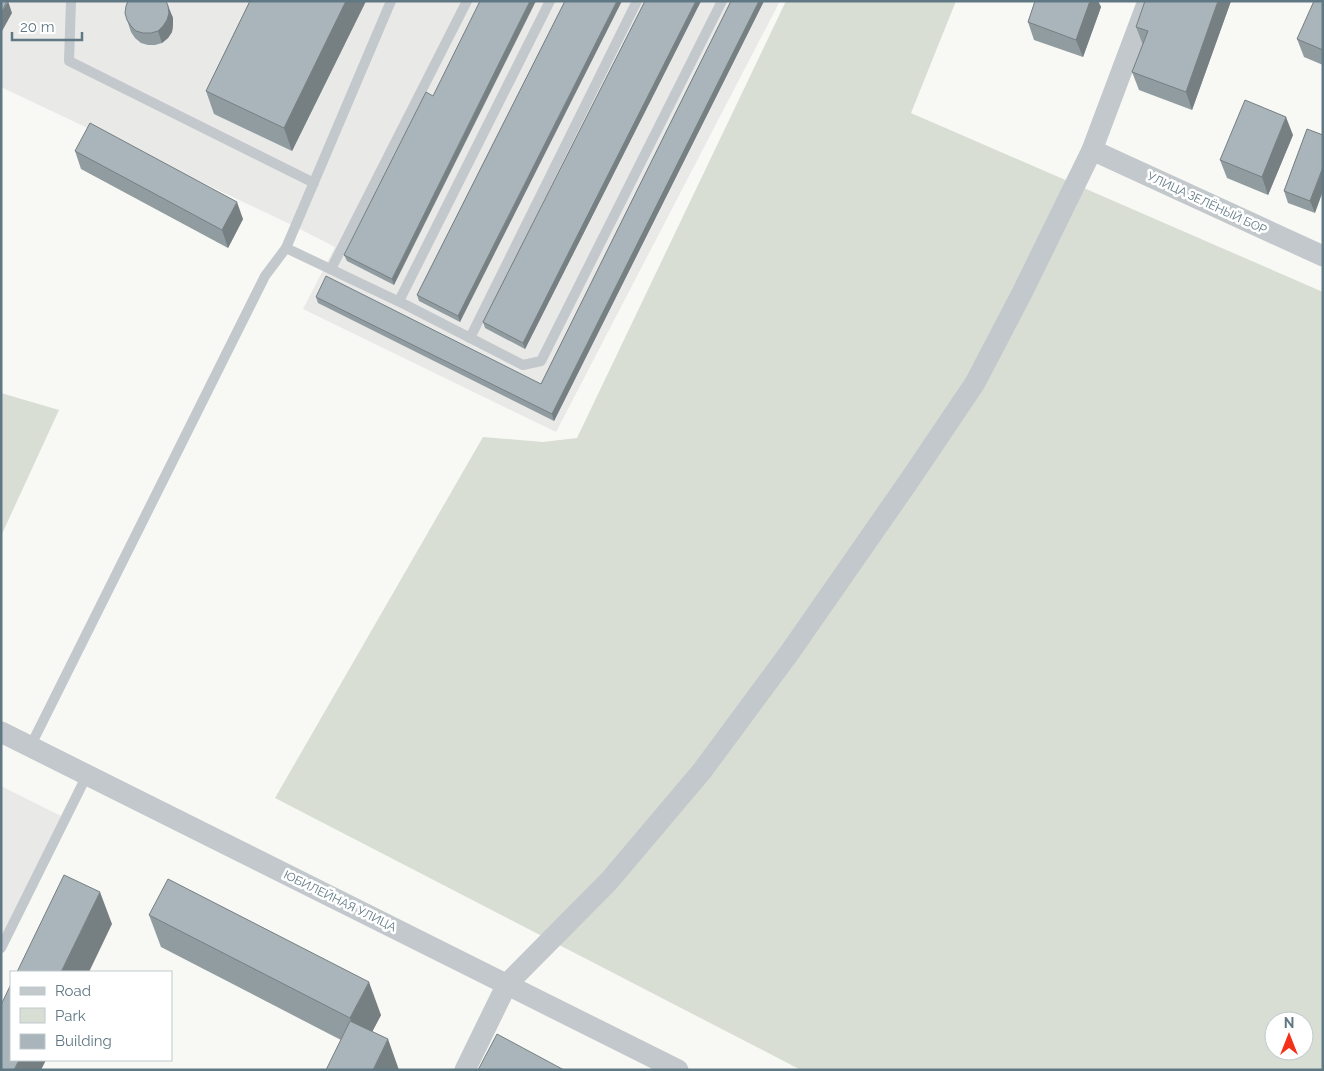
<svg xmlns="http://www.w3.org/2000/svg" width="1324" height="1071" font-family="Raleway,sans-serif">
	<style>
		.built { fill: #e9e9e8 }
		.green { fill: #d8ded3; fill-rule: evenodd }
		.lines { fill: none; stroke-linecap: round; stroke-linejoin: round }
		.lane { stroke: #c2c8cb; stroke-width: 10 }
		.street { stroke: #c2c8cb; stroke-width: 21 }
		.wall { fill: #919ca0 }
		.shaded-wall { fill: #767f82 }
		.building { fill: #a9b5ba; stroke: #767f82 }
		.labels { text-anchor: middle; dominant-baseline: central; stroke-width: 5; stroke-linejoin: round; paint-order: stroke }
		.street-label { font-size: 12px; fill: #607883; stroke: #fff }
	</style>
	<rect width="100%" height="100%" fill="#f8f8f4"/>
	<!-- built -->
	<g class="built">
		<polygon points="1,1 780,1 556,432 303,309 335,247 296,227 1,87"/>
		<polygon points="1,786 61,816 1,937"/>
	</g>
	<!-- green -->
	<g class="green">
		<path d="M 786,1 L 956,1 L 911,113 L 1323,292 L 1323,1070 L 801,1070 L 275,798 L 483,437 L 543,442 L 577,438 ZM 1274,1021 L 1304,1021 L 1304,1051 L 1274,1051 Z"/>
		<polygon points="1,393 59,410 1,536"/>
	</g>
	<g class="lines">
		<!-- lane -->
		<g class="lane">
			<polyline points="71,1 69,61 314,183"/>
			<polyline points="286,248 406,305 523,365 541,361 722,1"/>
			<polyline points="331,269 467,1"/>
			<polyline points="399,301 550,1"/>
			<polyline points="470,338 637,1"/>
			<polyline points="30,747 265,276 286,248 391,1"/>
			<polyline points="1,948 87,775"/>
		</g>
		<!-- street -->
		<g class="street">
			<polyline points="1092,150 1323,256"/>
			<polyline points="1,732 678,1070"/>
			<polyline points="465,1070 507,984 609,881 702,771 790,652 911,478 975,383 1023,291 1092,150 1148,1"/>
		</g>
	</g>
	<!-- wall -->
	<g class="wall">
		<polygon points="250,1 366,1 292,151 214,114 206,91"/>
		<polygon points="565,1 460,322 419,301 417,295"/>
		<polygon points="645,1 701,1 525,349 485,328 483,322"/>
		<polygon points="731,1 764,1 554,421 318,303 316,297 541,384"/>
		<polygon points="1035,1 1098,1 1101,7 1083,57 1034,40 1028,22"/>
		<polygon points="1231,1 1192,110 1139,90 1132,72 1143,45 1136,27"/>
		<polygon points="1323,1 1323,65 1304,57 1297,39"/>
		<polygon points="168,6 173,18 173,25 172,32 168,38 162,43 155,45 148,45 141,43 135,38 131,32 127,20"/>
		<polygon points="433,96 394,285 347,261 344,255"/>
		<polygon points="1307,129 1315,213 1288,203 1284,191"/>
		<polygon points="1293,135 1268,195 1227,178 1220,160"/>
		<polygon points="75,151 243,219 228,248 81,169"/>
		<polygon points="149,915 381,1015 372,1032 341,1040 161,947"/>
	</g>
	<!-- shaded-wall -->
	<g class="shaded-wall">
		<polygon points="8,1 12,13 1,33 1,13"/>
		<polygon points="346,1 366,1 292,151 284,128"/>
		<polygon points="530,1 536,1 394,285 392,279"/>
		<polygon points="617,1 622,1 460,322 458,316"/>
		<polygon points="696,1 701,1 525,349 523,343"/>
		<polygon points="759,1 764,1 554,421 552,414"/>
		<polygon points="1090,1 1098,1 1101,7 1083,57 1076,40"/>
		<polygon points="1218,1 1231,1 1192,110 1186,92"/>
		<polygon points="168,6 173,18 173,25 172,32 168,38 162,43 158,31"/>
		<polygon points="1286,117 1293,135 1268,195 1262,177"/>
		<polygon points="1323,167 1323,191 1315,213 1310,201"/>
		<polygon points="237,202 243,219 228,248 222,230"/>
		<polygon points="100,892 112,924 89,972 61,972"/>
		<polygon points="369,982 381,1015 362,1051 350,1018"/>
		<polygon points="388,1039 399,1070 373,1070"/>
		<polygon points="19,1060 46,1060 41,1070 14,1070"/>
	</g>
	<!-- building -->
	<g class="building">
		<polygon points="1,1 7,1 1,13"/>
		<polygon points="128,1 166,1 168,6 169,13 167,20 163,26 158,31 151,33 143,33 136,31 131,26 127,20 125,13 126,6"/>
		<polygon points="250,1 346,1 284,128 206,91"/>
		<polygon points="480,1 530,1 392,279 344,255 426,92 433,96"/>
		<polygon points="565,1 617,1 458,316 417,295"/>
		<polygon points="645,1 696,1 523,343 483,322"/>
		<polygon points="731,1 759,1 552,414 316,297 326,276 541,384"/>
		<polygon points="1035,1 1090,1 1076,40 1028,22"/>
		<polygon points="1145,1 1218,1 1186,92 1132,72 1148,31 1136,27"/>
		<polygon points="1314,1 1323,1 1323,50 1297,39"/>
		<polygon points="1245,100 1286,117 1262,177 1220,160"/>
		<polygon points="90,123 237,202 222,230 75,151"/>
		<polygon points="1307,129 1323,135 1323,167 1310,201 1284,191"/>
		<polygon points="64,875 100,892 61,972 17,972"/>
		<polygon points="168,879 369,982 350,1018 149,915"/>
		<polygon points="11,984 11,1060 19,1060 14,1070 1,1070 1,1005"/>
		<polygon points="350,1021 388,1039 373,1070 326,1070"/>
		<polygon points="497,1034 564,1070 478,1070"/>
	</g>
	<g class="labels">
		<!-- street labels -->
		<g class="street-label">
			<text transform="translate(1207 203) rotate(25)">УЛИЦА ЗЕЛЁНЫЙ БОР</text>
			<text transform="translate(340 901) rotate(26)">ЮБИЛЕЙНАЯ УЛИЦА</text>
		</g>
	</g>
	<!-- border -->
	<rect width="1324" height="1071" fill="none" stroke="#607883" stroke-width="5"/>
	<!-- legend -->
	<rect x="10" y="971" width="162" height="90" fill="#ffffff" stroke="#bfc9cd"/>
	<rect x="20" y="987" width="25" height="8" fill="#c2c8cb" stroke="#bfc9cd"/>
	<text x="55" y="996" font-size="15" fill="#607883">Road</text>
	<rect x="20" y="1008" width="25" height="15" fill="#d8ded3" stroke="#bfc9cd"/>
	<text x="55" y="1021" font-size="15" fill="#607883">Park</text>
	<rect x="20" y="1034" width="25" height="15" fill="#a9b5ba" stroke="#bfc9cd"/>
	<text x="55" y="1046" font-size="15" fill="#607883">Building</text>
	<!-- north arrow -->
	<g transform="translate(1289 1036)"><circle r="24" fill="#ffffff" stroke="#bfc9cd"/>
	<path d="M0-4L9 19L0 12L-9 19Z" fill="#f53018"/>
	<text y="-8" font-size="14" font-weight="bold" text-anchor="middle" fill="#607883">N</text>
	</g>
	<!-- scale -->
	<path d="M12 32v8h70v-8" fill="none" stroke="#607883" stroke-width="2.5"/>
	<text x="20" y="32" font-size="15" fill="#607883" stroke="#ffffff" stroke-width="4" paint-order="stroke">20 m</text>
</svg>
